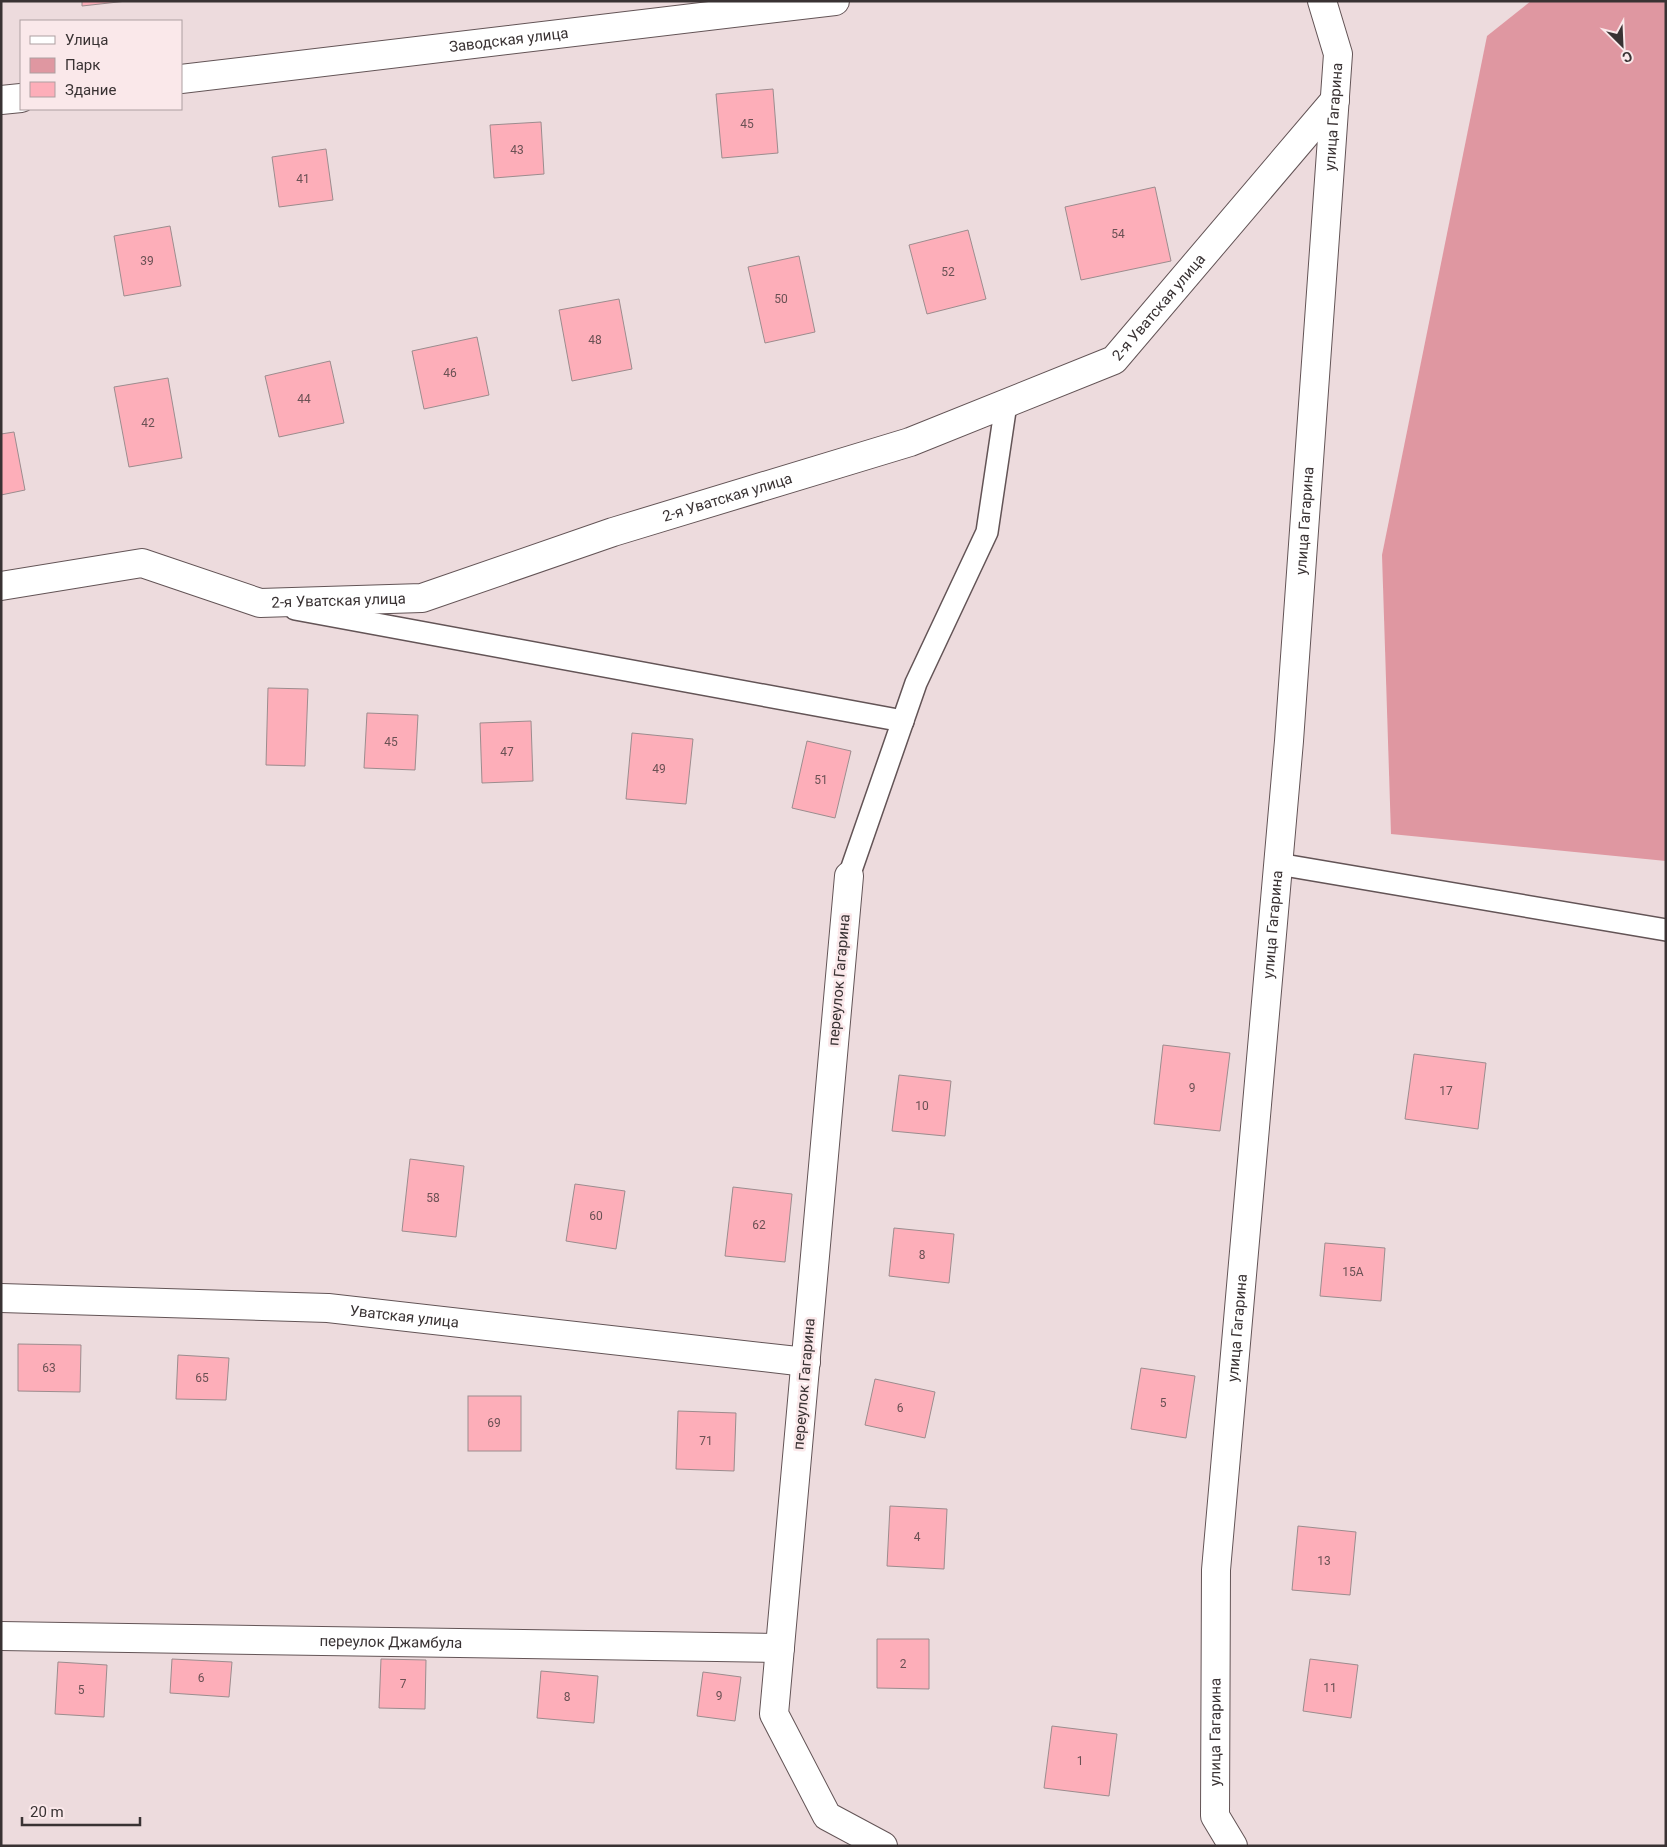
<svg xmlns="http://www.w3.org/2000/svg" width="1667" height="1847" font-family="Roboto,sans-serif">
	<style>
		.green { fill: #df97a1 }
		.building { fill: #fdaeb9; stroke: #9c8c8e }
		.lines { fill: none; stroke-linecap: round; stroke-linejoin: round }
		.lane-casing { stroke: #635456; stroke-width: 24 }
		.street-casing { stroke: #635456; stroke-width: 30 }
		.lane { stroke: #fff; stroke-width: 21 }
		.street { stroke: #fff; stroke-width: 28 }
		.labels { text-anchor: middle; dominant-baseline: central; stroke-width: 5; stroke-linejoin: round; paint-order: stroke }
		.number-label { font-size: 12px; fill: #6a5154 }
		.street-label { font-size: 15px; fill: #393233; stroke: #fae8ea }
	</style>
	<rect width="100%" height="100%" fill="#eddbdd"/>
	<!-- green -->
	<polygon class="green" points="1531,1 1666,1 1666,861 1391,834 1382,555 1487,36"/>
	<!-- building -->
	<g class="building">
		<polygon points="82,1 127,1 82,6"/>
		<polygon points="773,89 778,153 722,158 716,94"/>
		<polygon points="541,122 544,174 494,178 490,125"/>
		<polygon points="326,149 333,200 279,207 272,157"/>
		<polygon points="1155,187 1171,261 1081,280 1065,207"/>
		<polygon points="170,226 181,286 124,296 114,236"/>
		<polygon points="968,230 986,299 927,314 909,245"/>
		<polygon points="799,256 815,332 765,343 748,267"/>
		<polygon points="619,299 632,369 572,381 559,310"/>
		<polygon points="477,337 489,395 424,409 412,351"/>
		<polygon points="330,361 344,423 279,437 265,376"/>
		<polygon points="168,378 182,458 129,467 114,387"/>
		<polygon points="14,432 25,490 1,495 1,434"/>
		<polygon points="268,688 308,689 305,766 266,765"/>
		<polygon points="367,713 418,715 415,770 364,768"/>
		<polygon points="531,721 533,781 482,783 480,723"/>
		<polygon points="632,733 693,739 686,804 626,799"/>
		<polygon points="807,741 851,751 835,818 792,808"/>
		<polygon points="1163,1045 1230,1053 1220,1131 1154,1124"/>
		<polygon points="1414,1054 1486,1063 1478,1129 1405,1119"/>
		<polygon points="899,1075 951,1081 945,1136 892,1131"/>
		<polygon points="410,1159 464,1166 456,1237 402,1231"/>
		<polygon points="575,1184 625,1191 616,1249 566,1241"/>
		<polygon points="733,1187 792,1194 785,1262 725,1256"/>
		<polygon points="894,1228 954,1234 949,1283 889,1276"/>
		<polygon points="1325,1243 1385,1248 1381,1301 1320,1296"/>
		<polygon points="18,1344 81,1345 80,1392 18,1391"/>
		<polygon points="178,1355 229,1358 226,1400 176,1399"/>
		<polygon points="1141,1368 1195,1376 1186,1438 1131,1429"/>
		<polygon points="875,1379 935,1392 925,1438 865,1425"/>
		<rect x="468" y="1396" width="53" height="55"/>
		<polygon points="678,1411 736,1413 734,1471 676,1469"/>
		<polygon points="890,1506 947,1509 944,1569 887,1566"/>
		<polygon points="1298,1526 1356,1532 1350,1595 1292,1590"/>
		<polygon points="877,1639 929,1639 929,1689 877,1688"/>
		<polygon points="172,1659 232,1662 229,1697 170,1693"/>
		<polygon points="381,1659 426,1660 425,1709 379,1708"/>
		<polygon points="1310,1659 1358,1665 1351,1718 1303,1711"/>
		<polygon points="58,1662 107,1665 104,1717 55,1714"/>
		<polygon points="541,1671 598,1676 594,1723 537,1718"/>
		<polygon points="703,1672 741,1677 735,1721 697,1716"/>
		<polygon points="1052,1726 1117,1734 1109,1796 1044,1788"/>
	</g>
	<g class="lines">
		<defs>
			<g id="lane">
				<polyline points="295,609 903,721"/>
				<polyline points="1278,864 1666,930"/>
				<polyline points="849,876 916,683 987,532 1006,404"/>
			</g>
			<g id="street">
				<path id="s1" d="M 181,79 L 835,1"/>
				<polyline points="1,100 21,98"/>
				<path id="s2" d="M 1,586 L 142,563 L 260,603 L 422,598 L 613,532 L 910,442 L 1114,360 L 1335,100"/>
				<polyline points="849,876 774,1714 827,1816 883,1846"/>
				<path id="s3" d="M 1,1298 L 328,1308 L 806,1362"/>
				<path id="s4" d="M 1,1636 L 780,1648"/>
				<path id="s5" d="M 1233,1846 L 1215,1816 L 1216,1570 L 1289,741 L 1338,54 L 1322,1"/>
			</g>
		</defs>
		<!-- lane casing -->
		<use href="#lane" class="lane-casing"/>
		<!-- street casing -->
		<use href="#street" class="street-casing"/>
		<!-- lane -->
		<use href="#lane" class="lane"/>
		<!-- street -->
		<use href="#street" class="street"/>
	</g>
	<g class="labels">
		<!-- number labels -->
		<g class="number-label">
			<text x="747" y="124">45</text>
			<text x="517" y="150">43</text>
			<text x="303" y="179">41</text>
			<text x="1118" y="234">54</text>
			<text x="147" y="261">39</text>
			<text x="948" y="272">52</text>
			<text x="781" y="299">50</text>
			<text x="595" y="340">48</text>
			<text x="450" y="373">46</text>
			<text x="304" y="399">44</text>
			<text x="148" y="423">42</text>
			<text x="391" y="742">45</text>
			<text x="507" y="752">47</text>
			<text x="659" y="769">49</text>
			<text x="821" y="780">51</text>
			<text x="1192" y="1088">9</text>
			<text x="1446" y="1091">17</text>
			<text x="922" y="1106">10</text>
			<text x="433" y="1198">58</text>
			<text x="596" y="1216">60</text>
			<text x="759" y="1225">62</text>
			<text x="922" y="1255">8</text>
			<text x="1353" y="1272">15А</text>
			<text x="49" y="1368">63</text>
			<text x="202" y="1378">65</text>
			<text x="1163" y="1403">5</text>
			<text x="900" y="1408">6</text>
			<text x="494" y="1423">69</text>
			<text x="706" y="1441">71</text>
			<text x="917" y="1537">4</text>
			<text x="1324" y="1561">13</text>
			<text x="903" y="1664">2</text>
			<text x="201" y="1678">6</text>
			<text x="403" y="1684">7</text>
			<text x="1330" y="1688">11</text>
			<text x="81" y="1690">5</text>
			<text x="719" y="1696">9</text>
			<text x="567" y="1697">8</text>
			<text x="1080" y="1761">1</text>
		</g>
		<!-- street labels -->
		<g class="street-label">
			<text stroke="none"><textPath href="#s1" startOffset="330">Заводская улица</textPath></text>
			<text stroke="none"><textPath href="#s5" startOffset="1739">улица Гагарина</textPath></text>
			<text stroke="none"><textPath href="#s2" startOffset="1231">2-я Уватская улица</textPath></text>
			<text stroke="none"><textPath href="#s2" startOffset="751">2-я Уватская улица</textPath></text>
			<text stroke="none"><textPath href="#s5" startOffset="1334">улица Гагарина</textPath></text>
			<text stroke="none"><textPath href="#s2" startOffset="346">2-я Уватская улица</textPath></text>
			<text stroke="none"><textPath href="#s5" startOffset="929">улица Гагарина</textPath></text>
			<text transform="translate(839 980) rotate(-85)">переулок Гагарина</text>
			<text stroke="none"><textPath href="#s3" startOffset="404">Уватская улица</textPath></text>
			<text stroke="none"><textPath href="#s5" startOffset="524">улица Гагарина</textPath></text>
			<text transform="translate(804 1384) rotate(-85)">переулок Гагарина</text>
			<text stroke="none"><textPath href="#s4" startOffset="390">переулок Джамбула</textPath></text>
			<text stroke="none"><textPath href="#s5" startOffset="119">улица Гагарина</textPath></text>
		</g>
	</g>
	<!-- border -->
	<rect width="1667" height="1847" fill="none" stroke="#393233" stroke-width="5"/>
	<!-- legend -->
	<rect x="20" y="20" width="162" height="90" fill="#fae8ea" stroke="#ad9fa1"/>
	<rect x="30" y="36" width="25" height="8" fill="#ffffff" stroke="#ad9fa1"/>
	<text x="65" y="45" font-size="15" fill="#393233">Улица</text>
	<rect x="30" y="58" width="25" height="15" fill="#df97a1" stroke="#ad9fa1"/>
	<text x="65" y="70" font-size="15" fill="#393233">Парк</text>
	<rect x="30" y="82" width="25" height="15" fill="#fdaeb9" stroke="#ad9fa1"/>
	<text x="65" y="95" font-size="15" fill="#393233">Здание</text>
	<!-- north arrow -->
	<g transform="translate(1622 45) rotate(156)" stroke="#fae8ea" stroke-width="4" paint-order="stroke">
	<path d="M0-4L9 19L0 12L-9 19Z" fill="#393233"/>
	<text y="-8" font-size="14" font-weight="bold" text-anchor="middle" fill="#393233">С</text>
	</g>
	<!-- scale -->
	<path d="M22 1817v8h118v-8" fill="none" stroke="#393233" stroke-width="2.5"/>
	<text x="30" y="1817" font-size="15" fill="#393233" stroke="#fae8ea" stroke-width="4" paint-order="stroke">20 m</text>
</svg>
